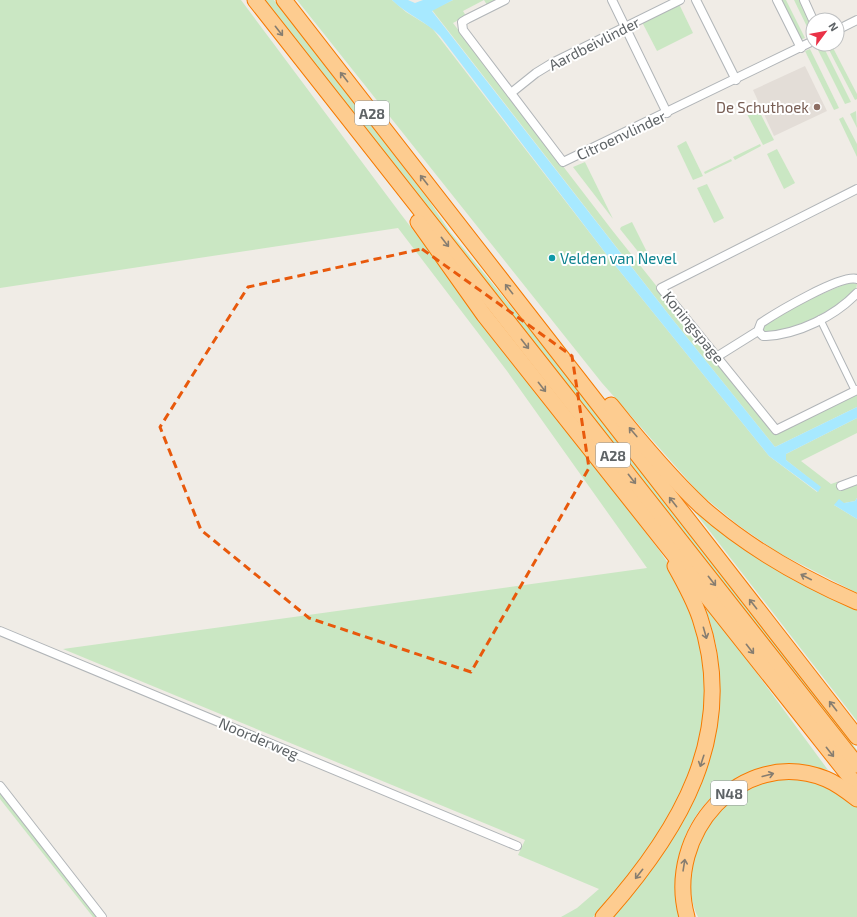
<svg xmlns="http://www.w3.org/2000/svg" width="857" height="917" font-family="'Exo 2',sans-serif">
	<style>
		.education { fill: #e3ddd7 }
		.green { fill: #cae7c3 }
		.water { fill: #a7e9ff }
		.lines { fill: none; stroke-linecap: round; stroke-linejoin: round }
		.pedestrian-casing { stroke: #b1b5b8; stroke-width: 8 }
		.minor-casing { stroke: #b1b5b8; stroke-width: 10 }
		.motorway-casing { stroke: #f67a00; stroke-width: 17 }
		.pedestrian { stroke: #fff; stroke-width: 6 }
		.minor { stroke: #fff; stroke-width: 8 }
		.motorway { stroke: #fdcc90; stroke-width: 15 }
		.oneway { stroke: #867d70 }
		.marked { fill: none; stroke: #e8590c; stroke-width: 3; stroke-dasharray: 8 5; stroke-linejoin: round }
		.education-dot { fill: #8d6e63; stroke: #fff; stroke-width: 1.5 }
		.culture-dot { fill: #0f9aa8; stroke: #fff; stroke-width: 1.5 }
		.labels { text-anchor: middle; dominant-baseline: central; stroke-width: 4; stroke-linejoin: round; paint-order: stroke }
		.shield { fill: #fff; stroke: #8e9294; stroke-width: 1 }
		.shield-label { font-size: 14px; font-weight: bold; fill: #5e6366 }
		.street-label { font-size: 15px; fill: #5e6366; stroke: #fff }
		.education-label { font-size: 15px; fill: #785e54; stroke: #fff; text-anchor: end }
		.culture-label { font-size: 15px; fill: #0d838f; stroke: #fff; text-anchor: start }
	</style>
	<rect width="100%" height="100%" fill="#f0ece6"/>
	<!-- education -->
	<polygon class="education" points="805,66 827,111 774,136 753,90"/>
	<!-- green -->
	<g class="green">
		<polygon points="0,0 241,0 400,213 659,550 686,589 703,649 706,705 700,749 671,813 648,850 620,887 593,917 561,917 577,908 599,889 518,855 525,840 63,649 647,568 507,371 398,228 0,288"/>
		<path d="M 261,0 L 274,0 L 428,199 L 450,232 C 590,401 724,575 857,750 L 857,757 Z"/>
		<polygon points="297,0 392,0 406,12 432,28 610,259 769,456 817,492 820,487 786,460 786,454 857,418 857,433 801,461 831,484 837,482 840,488 857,482 857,498 855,501 834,505 857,519 857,593 777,552 738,525 699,493 602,383"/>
		<polygon points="453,0 498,0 487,5 484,0 463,11 466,16 453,23 612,230 774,434 857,394 857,407 775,447 673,320 432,10"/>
		<polygon points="780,0 786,0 805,38 800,40"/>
		<polygon points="794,0 799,0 813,28 812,37"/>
		<polygon points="679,4 693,33 657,51 642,22"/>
		<polygon points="822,44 851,102 845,104 816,46"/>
		<polygon points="826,44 831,44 857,94 857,99 855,100"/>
		<polygon points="810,49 839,108 834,110 805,51"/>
		<polygon points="757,107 774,140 763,145 746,112"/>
		<polygon points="856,111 857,128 850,114"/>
		<polygon points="843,117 857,144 857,157 839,119"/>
		<polygon points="686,141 703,176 693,180 677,146"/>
		<polygon points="760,144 761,146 735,160 733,157"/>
		<polygon points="777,149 795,183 784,189 767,154"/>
		<polygon points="731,159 732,161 705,174 704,172"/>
		<polygon points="585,162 613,219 573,167"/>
		<polygon points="707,184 724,218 714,223 697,188"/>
		<polygon points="632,222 652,262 648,264 620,229 621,227"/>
		<path d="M 850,282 L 857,284 L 856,290 C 827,314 802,327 765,333 L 762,329 L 763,325 L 806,301 Z"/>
		<polygon points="663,471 718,524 857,604 857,721"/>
		<path d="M 703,600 L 828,770 C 755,750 683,795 677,872 C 676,888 680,902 683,917 L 611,917 C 669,845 722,782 718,683 C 718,672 719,661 717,650 C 714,633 708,617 703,600 Z"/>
		<path d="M 780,778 L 815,779 L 857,805 L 857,917 L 698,917 C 678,877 701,821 734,796 C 748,785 764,781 780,778 Z"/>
		<polygon points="0,790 97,917 93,917 0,799"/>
	</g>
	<!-- water -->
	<g class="water">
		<path d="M 392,0 L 408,0 L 415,3 L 423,0 L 453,0 L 432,11 L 673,320 L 775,447 L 857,407 L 857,418 L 786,454 L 786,460 L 821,487 L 818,492 L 769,456 L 610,259 L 440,36 C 426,21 407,15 392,0 Z"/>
		<polygon points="857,498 857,519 834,505 839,499 844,503 855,501"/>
	</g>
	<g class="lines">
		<defs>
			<polyline id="pedestrian" points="820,319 855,391"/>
			<g id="minor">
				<polyline points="505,0 467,19 462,22 463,30 563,162 813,41"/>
				<polyline points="612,0 667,113"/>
				<polyline points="696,0 736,80"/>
				<polyline points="777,0 801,48"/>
				<polyline points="804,0 813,20"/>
				<polyline points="837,30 857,20"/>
				<polyline points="511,93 536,73 554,62 680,0"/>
				<polyline points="857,189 661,288 776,430 857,390"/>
				<path d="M 758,331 L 763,336 L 766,336 C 799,334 835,316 857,293"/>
				<path d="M 718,356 L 758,331 L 761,323 C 776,313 841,274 857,279"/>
				<polyline points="841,486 857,480"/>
				<polyline points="0,631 517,846"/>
				<polyline points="0,786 102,917"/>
			</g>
			<g id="motorway">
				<polyline points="255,0 857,765"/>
				<polyline points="284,0 857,737"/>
				<polyline points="418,222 484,315 857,786"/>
				<path d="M 611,405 C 639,440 669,476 702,507 C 747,547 802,578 857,602"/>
				<path d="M 603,917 C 679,832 739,734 700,618 C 694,600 684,582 675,566"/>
				<path d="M 687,917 C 664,835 741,745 826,779 C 838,784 848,792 857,799"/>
			</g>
		</defs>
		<!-- pedestrian casing -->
		<use href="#pedestrian" class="pedestrian-casing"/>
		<!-- minor casing -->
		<use href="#minor" class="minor-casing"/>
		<!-- motorway casing -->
		<use href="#motorway" class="motorway-casing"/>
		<!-- pedestrian -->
		<use href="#pedestrian" class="pedestrian"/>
		<!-- minor -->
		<use href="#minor" class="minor"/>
		<!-- motorway -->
		<use href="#motorway" class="motorway"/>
	</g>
	<!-- one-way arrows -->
	<defs><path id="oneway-shaft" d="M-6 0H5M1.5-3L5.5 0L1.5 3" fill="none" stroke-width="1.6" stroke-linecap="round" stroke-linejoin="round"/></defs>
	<g class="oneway">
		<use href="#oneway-shaft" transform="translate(279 31) rotate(52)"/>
		<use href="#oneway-shaft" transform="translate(344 77) rotate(-128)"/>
		<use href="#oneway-shaft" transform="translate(424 180) rotate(-128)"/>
		<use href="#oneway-shaft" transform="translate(445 242) rotate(52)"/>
		<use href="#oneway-shaft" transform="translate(509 289) rotate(-128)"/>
		<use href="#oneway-shaft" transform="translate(525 344) rotate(52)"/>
		<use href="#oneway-shaft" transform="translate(542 387) rotate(52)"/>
		<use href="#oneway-shaft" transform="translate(633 432) rotate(-130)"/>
		<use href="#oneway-shaft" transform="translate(632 479) rotate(52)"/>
		<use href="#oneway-shaft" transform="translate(673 502) rotate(-128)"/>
		<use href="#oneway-shaft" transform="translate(806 577) rotate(-153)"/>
		<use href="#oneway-shaft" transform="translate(712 581) rotate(52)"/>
		<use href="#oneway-shaft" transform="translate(753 604) rotate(-128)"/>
		<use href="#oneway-shaft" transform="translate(705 633) rotate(74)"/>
		<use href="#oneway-shaft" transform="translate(750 649) rotate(52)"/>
		<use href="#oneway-shaft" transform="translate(833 706) rotate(-128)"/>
		<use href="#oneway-shaft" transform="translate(830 752) rotate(52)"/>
		<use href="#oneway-shaft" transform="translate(702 761) rotate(108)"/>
		<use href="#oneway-shaft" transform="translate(768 775) rotate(-15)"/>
		<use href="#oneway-shaft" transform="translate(684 865) rotate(-81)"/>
		<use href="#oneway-shaft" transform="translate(639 874) rotate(128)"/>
	</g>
	<!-- marked area -->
	<path class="marked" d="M 422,249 L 572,356 L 589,468 L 471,672 L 309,618 L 201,530 L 160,427 L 248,287 Z"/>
	<!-- markers -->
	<circle class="education-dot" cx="817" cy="107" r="4"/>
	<circle class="culture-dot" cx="552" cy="258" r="4"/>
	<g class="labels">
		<!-- shield labels -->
		<g class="shield">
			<rect x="355" y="101" width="34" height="24" rx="3"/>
			<rect x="596" y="443" width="34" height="24" rx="3"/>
			<rect x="711" y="781" width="36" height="24" rx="3"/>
		</g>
		<g class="shield-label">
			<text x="372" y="113">A28</text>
			<text x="613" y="455">A28</text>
			<text x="729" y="793">N48</text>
		</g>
		<!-- street labels -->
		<g class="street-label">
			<text transform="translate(594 43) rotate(-27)">Aardbeivlinder</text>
			<text transform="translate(621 135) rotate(-25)">Citroenvlinder</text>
			<text transform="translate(694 327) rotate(51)">Koningspage</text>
			<text transform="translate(259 738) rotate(23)">Noorderweg</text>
		</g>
		<!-- education labels -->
		<g class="education-label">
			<text x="809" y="107">De Schuthoek</text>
		</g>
		<!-- culture labels -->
		<g class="culture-label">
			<text x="560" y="258">Velden van Nevel</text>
		</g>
	</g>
	<!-- north arrow -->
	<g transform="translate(825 32) rotate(58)"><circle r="19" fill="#ffffff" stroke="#bfc1c2"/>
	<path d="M0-3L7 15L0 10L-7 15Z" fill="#ea3247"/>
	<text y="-6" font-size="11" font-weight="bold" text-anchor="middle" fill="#5e6366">N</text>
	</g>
</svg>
